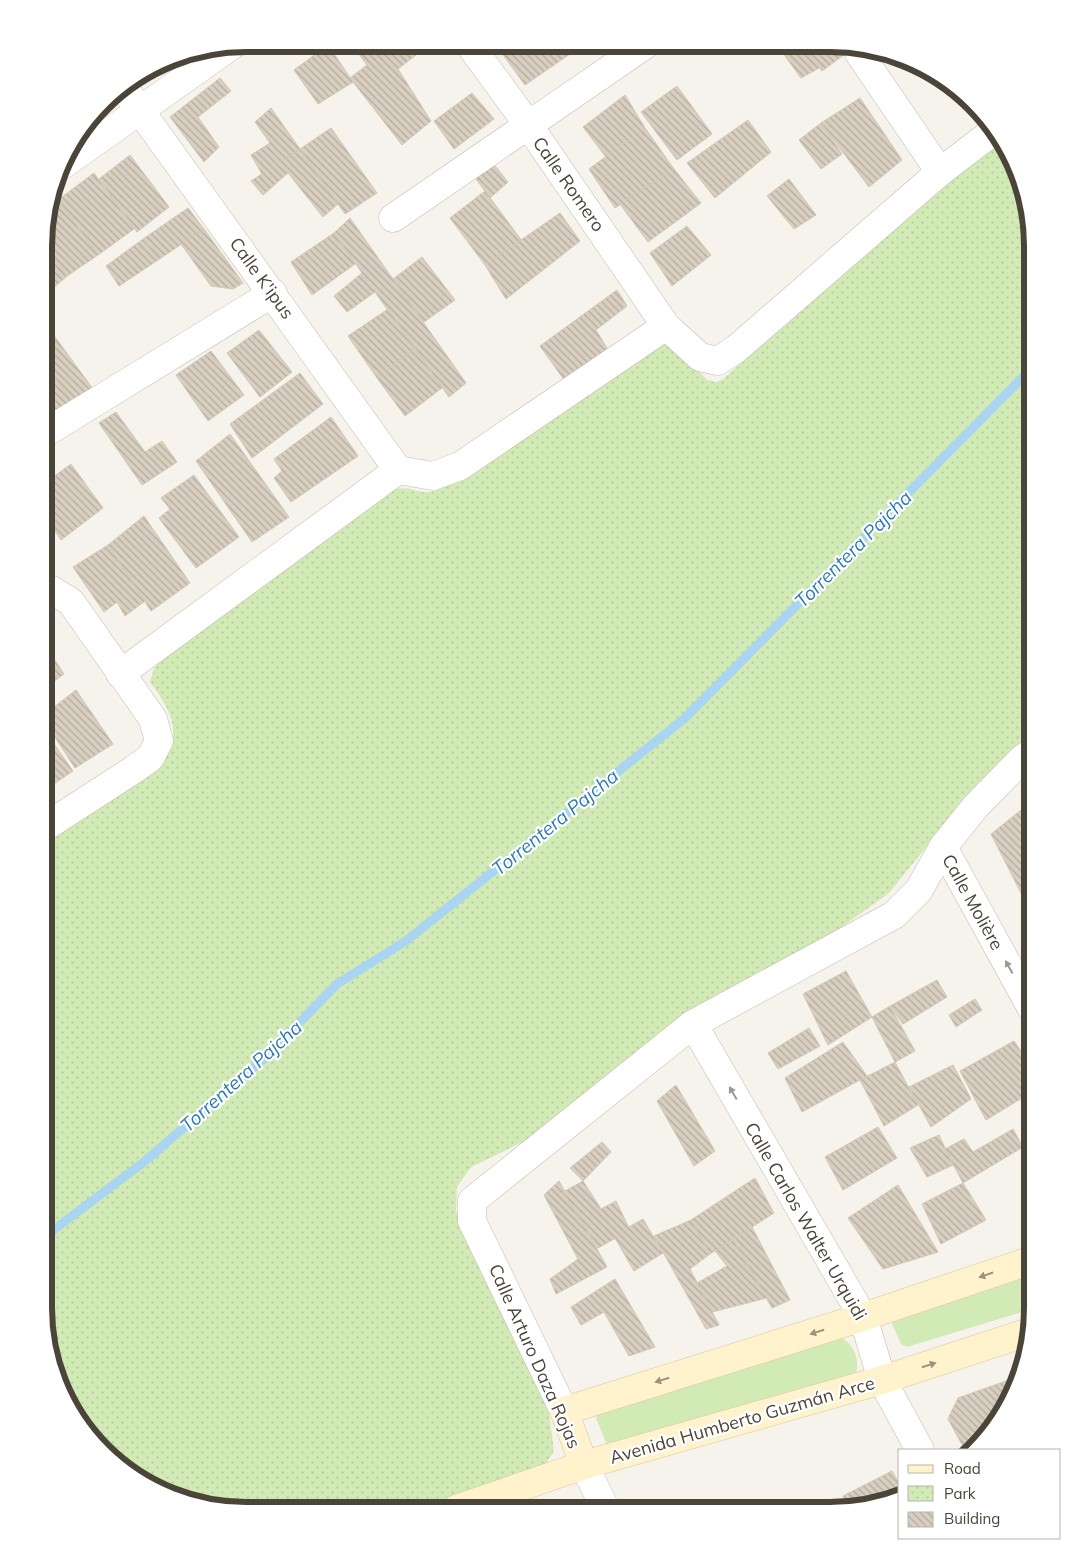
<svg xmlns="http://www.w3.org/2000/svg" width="1076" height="1554" font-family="Mulish,sans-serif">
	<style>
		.grass { fill: #d2eab5 }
		.park { fill: url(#park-dots) }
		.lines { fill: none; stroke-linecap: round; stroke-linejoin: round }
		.stream { stroke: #a9d4f2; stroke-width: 9 }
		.building { fill: url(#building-back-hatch); stroke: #d3c7b4 }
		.minor-casing { stroke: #c2bbae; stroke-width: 29 }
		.secondary-casing { stroke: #d6c79b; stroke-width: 29 }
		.minor { stroke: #fff; stroke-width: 28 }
		.secondary { stroke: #fff3cd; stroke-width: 28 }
		.oneway { fill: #9c9892 }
		.oneway2 { fill: #9c937c }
		.labels { text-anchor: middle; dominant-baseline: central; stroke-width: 4.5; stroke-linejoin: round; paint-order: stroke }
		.street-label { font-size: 18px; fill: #4b4439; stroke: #fff }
		.water-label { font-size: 19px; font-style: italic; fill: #2e7ab2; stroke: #fff }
		.rim { fill: none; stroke: #4b4439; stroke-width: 6 }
	</style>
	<defs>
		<pattern id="park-dots" width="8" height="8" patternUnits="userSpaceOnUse" patternTransform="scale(1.25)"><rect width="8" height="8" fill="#d2eab5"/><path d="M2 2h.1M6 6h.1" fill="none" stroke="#b6ca9c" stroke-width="1.8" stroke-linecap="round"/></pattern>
		<pattern id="building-back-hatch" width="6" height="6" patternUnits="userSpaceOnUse" patternTransform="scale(1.25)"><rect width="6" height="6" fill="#d8cfc1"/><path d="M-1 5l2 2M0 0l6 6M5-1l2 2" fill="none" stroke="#b1aa9e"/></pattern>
	</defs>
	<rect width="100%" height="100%" fill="#f6f3ec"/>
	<!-- grass -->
	<g class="grass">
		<polygon points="1032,1266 1032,1309 907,1347 901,1344 889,1317"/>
		<path d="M 841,1338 C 854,1343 862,1364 854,1375 L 607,1445 L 596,1418 L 598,1413 Z"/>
	</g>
	<!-- park -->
	<path class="park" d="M 999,142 L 1011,157 L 1032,246 L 1032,737 L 969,794 L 889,893 L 811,949 L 560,1124 L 471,1167 L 457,1187 L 456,1211 L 547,1397 L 554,1451 L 544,1467 L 428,1509 L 220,1509 L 169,1495 L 123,1468 L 65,1397 L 44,1307 L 44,1028 L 46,1027 L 44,1025 L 45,840 L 159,769 C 184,735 173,713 150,682 L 154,668 L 171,653 L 390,491 C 410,483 418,496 434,491 C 439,490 444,486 449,484 L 662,342 L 676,346 L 707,380 L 716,382 L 723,379 L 915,210 Z"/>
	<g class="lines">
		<!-- stream -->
		<polyline class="stream" points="44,1237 144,1162 268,1055 337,984 406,941 685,718 1032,368"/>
	</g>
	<!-- building -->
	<g class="building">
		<polygon points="355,44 430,44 398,69 431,121 402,145 350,78 367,65 353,46"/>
		<polygon points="328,45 353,82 318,104 294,70"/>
		<polygon points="512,45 583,45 525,85 501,52"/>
		<polygon points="777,45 802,45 819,68 801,78"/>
		<polygon points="820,45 856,46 822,71 808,54"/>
		<polygon points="220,78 231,91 198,117 219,147 204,162 170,117"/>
		<polygon points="677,86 712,134 677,160 641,112"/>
		<polygon points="472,93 494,119 454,149 434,121"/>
		<polygon points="625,95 645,128 606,157 583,127"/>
		<polygon points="860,98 902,160 869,187 821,123"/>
		<polygon points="271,108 300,149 262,174 251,155 270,143 255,122"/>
		<polygon points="748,120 771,152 715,198 687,163"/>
		<polygon points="821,123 842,154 821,169 799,140"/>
		<polygon points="331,128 377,193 345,214 300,149"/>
		<polygon points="645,128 674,169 615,208 589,169"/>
		<polygon points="300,149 338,204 323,217 288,173 263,195 251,181"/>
		<polygon points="130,155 169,207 137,232 99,179"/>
		<polygon points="492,162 508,182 490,198 473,175"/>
		<polygon points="674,169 701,203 648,242 620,204"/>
		<polygon points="94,173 134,229 98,255 58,200"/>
		<polygon points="789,179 816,215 794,229 767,196"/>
		<polygon points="485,191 522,241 485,265 450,218"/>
		<polygon points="58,200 98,255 67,276 45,248 46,220 49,208"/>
		<polygon points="188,208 204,229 158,260 143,239"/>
		<polygon points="560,213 580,241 506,299 485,265"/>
		<polygon points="350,218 466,383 449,397 375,292 347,312 334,296 362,273 334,233"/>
		<polygon points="687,226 711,255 672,286 650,253"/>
		<polygon points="204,229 243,283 233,289 211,286 181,244"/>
		<polygon points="334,233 355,264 312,295 291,262"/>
		<polygon points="143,239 158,260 119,286 106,266"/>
		<polygon points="45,248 67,276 50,291 45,285"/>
		<polygon points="422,257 455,300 424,322 393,279"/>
		<polygon points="617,290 627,306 596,330 610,353 567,384 540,346"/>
		<polygon points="388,309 415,348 377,378 348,336"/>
		<polygon points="50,330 93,389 74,404 45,364 45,334"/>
		<polygon points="259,330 292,372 260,397 227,353"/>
		<polygon points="415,348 442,388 405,416 377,378"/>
		<polygon points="211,351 244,395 208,421 176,375"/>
		<polygon points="45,364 74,404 57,416 45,400"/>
		<polygon points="300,373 323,404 252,458 230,424"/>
		<polygon points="116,412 145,452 162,441 177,462 142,485 99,423"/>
		<polygon points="331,417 358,456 291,502 274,478 282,471 274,459"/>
		<polygon points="230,434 289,517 252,542 196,461"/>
		<polygon points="71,464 103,508 61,540 45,516 45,483"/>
		<polygon points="194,475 239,537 196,568 159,518 170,509 161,498"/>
		<polygon points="144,516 190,583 151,611 108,545"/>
		<polygon points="108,545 145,601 125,616 117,602 104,612 73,567"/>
		<polygon points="45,645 64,674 45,688"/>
		<polygon points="76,690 113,744 75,768 45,722 45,714"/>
		<polygon points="45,731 73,771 45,790"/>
		<polygon points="1030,803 1032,807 1032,889 1022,895 991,834"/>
		<polygon points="846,971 872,1017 828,1045 803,994"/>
		<polygon points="937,980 947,997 903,1024 890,1006"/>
		<polygon points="975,999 982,1010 956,1027 949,1015"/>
		<polygon points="890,1006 915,1051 895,1062 872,1017"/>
		<polygon points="809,1028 820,1046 778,1069 768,1053"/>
		<polygon points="1014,1041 1032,1068 1032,1092 986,1120 960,1071"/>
		<polygon points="843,1042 867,1076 802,1112 785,1078"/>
		<polygon points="895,1062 918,1105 884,1126 860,1080"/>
		<polygon points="953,1065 971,1099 931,1127 909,1087"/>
		<polygon points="676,1085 715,1151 694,1166 657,1101"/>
		<polygon points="878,1127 897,1158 843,1190 825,1157"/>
		<polygon points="1013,1129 1023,1147 963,1183 945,1149 964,1139 973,1152"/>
		<polygon points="939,1135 953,1165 927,1177 910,1148"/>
		<polygon points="1032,1141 1032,1164 1023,1147"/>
		<polygon points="602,1142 611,1152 583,1181 570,1168"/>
		<polygon points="755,1178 774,1213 710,1254 691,1220"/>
		<polygon points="559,1181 607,1267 556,1294 550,1279 578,1259 544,1195"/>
		<polygon points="583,1181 601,1209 616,1201 630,1230 598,1248 563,1192"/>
		<polygon points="963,1183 986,1220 941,1244 922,1204"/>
		<polygon points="898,1185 938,1252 883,1269 848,1218"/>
		<polygon points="643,1219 663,1253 634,1271 615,1238 629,1227"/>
		<polygon points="691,1220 710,1254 690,1269 719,1325 706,1329 654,1236"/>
		<polygon points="752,1227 790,1300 772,1308 733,1240"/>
		<polygon points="733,1240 767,1298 712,1312 697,1283 727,1266 715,1251"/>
		<polygon points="615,1279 655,1347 629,1356 604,1312 581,1325 571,1307"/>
		<polygon points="1020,1376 998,1420 972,1450 965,1450 948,1419 958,1398"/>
		<polygon points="892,1471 900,1485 900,1494 849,1506 843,1496"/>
	</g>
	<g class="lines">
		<defs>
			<g id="minor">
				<polyline points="469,44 529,126 666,326"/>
				<polyline points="859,53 940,172"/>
				<polyline points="124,88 398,470"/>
				<polyline points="64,164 231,46"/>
				<polyline points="393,218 645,45"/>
				<polyline points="45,433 273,293"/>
				<polyline points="120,674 398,470 433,476 460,466 666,326 700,357 718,361 736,349 940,172 991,133"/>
				<polyline points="45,827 133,770 150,758 159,741 153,719 71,602 52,590 45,590"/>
				<polyline points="943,847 1032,1009"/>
				<polyline points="693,1024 863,1317 882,1380 920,1450"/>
				<polyline points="564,1411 472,1221 472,1201 693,1024 894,915 919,890 943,847 976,806 1022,759 1032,752"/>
				<polyline points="584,1465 606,1510"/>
			</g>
			<g id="secondary">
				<polyline points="584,1465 564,1411 863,1317 1032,1260"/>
				<polyline points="456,1509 584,1465 882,1380 1029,1332"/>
			</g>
		</defs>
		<!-- minor casing -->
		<use href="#minor" class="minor-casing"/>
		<!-- secondary casing -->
		<use href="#secondary" class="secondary-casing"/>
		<!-- minor -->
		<use href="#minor" class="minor"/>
		<!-- secondary -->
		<use href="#secondary" class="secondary"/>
	</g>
	<!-- one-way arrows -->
	<defs><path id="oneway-solid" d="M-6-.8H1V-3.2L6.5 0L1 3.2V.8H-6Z" transform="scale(1.25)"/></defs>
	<g class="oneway">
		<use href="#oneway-solid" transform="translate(1009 967) rotate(-119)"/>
		<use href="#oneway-solid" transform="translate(733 1093) rotate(-120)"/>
	</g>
	<g class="oneway2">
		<use href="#oneway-solid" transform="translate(986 1275) rotate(161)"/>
		<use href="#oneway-solid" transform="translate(817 1332) rotate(163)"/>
		<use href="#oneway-solid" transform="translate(929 1365) rotate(-18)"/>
		<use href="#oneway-solid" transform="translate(662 1380) rotate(163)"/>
	</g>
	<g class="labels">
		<!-- street labels -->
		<g class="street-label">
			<text transform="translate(569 184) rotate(55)">Calle Romero</text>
			<text transform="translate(262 278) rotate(54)">Calle K'ipus</text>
			<text transform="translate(973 902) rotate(61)">Calle Molière</text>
			<text transform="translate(806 1221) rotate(60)">Calle Carlos Walter Urquidi</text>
			<text transform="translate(535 1356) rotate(66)">Calle Arturo Daza Rojas</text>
			<text transform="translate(742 1420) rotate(-16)">Avenida Humberto Guzmán Arce</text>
		</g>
		<!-- water labels -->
		<g class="water-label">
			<text transform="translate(853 549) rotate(-45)">Torrentera Pajcha</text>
			<text transform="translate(555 822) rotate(-39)">Torrentera Pajcha</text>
			<text transform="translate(241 1076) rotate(-42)">Torrentera Pajcha</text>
		</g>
	</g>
	<!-- crop -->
	<path d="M0 0H1076V1554H0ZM246 52H830A194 194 0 0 1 1024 246V1308A194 194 0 0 1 830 1502H246A194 194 0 0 1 52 1308V246A194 194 0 0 1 246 52Z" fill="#fff" fill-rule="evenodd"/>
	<path class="rim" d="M246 52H830A194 194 0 0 1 1024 246V1308A194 194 0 0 1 830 1502H246A194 194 0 0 1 52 1308V246A194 194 0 0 1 246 52Z"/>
	<!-- legend -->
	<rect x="898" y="1449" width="162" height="90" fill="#ffffff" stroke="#b7b4b0"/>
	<rect x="908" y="1465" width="25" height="8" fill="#fff3cd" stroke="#b7b4b0"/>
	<text x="944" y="1474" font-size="15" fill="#4b4439">Road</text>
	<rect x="908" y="1486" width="25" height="15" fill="url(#park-dots)" stroke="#b7b4b0"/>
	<text x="944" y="1499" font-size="15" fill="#4b4439">Park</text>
	<rect x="908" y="1512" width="25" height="15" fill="url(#building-back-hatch)" stroke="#b7b4b0"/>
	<text x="944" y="1524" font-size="15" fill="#4b4439">Building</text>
</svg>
